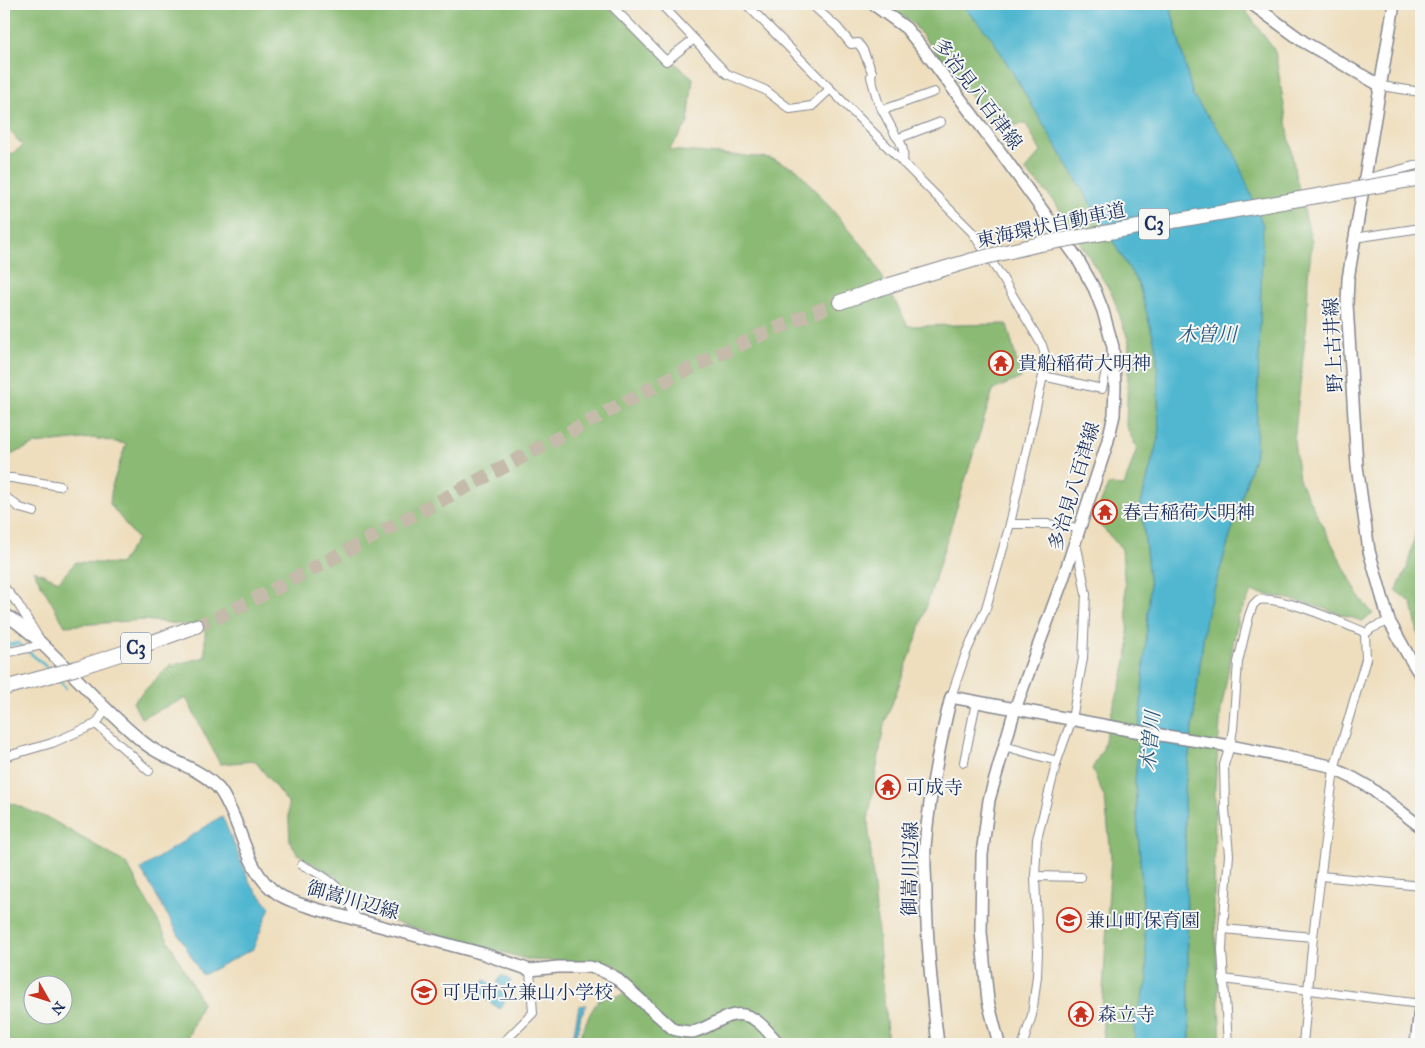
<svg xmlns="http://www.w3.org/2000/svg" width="1425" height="1048" font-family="'IM FELL Great Primer','Noto Serif JP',serif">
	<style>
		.forest { fill: #8aba73; stroke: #527468; fill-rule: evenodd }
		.water { fill: #51b7d0; stroke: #367397 }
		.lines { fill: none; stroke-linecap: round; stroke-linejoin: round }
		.stream { stroke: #51b7d0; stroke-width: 2.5 }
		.highway-tunnel { stroke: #c4bbaa; stroke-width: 14; stroke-dasharray: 14 7; stroke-linecap: butt }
		.street-casing { stroke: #84868e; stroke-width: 10 }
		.secondary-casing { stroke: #84868e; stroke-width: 14 }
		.highway-casing { stroke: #84868e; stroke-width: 16 }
		.street { stroke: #fff; stroke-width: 8 }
		.secondary { stroke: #fff; stroke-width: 11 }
		.highway { stroke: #fff; stroke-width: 14 }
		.highway-bridge-casing { stroke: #84868e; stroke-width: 16; stroke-linecap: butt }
		.highway-bridge { stroke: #fff; stroke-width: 14 }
		.labels { text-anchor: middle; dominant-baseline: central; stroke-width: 4; stroke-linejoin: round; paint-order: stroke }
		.shield { fill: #f6f6f2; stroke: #5d6b8a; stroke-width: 1 }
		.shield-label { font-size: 18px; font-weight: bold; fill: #1b2f5e }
		.street-label { font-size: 19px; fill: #1b2f5e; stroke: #f6f6f2 }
		.poi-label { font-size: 19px; fill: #1b2f5e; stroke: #f6f6f2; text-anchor: start }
		.water-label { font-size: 20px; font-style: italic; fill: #2b5880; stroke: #f6f6f2 }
	</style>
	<rect width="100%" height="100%" fill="#f6f6f2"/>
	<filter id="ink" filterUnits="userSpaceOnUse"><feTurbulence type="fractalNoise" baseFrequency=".02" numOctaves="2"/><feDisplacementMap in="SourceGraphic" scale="10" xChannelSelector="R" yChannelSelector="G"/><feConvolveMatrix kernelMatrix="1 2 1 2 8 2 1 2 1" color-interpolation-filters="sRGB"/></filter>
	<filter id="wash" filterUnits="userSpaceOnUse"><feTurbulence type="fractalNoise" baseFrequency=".0096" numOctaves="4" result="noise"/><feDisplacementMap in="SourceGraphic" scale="20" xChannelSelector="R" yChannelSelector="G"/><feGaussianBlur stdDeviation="1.12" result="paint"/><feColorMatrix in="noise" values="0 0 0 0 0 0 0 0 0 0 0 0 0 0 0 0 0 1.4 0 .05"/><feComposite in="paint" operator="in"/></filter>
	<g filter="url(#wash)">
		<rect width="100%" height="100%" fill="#eedebd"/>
		<!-- forest -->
		<g class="forest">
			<path d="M 4,4 L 605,4 L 693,78 L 688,123 L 669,150 L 770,158 L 797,169 L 870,254 L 908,326 L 1007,324 L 1021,378 L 993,390 L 916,640 L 884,725 L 868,821 L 888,1044 L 579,1044 C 583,1027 589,1014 599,999 L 621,995 L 625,991 L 622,970 L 612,963 L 530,960 L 365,914 L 358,906 L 335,876 L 311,863 L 298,854 L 290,841 L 288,803 L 255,761 L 220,764 L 186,698 L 141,718 L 133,702 L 169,666 L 205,657 L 205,627 L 144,620 L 65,626 L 33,570 L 59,581 L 76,562 L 120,564 L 137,539 L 110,504 L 112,486 L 126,444 L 93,438 L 35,444 L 4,458 L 4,159 L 23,146 L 4,124 Z"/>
			<polygon points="883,4 961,4 992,38 1139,285 1157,351 1159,435 1141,503 1150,587 1135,783 1148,981 1134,1021 1135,1044 1104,1044 1102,1008 1111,856 1105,799 1092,769 1103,749 1111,714 1122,680 1129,646 1122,549 1094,519 1108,485 1124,486 1137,448 1126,426 1129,342 1112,294 1055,202 1025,170 1041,152 1026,124 995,127 911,21"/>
			<polygon points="1163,4 1241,4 1275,51 1295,173 1312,243 1308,277 1307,320 1294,441 1299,480 1360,598 1373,614 1362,621 1303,602 1252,592 1238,617 1221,710 1215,786 1214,905 1221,1044 1190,1044 1184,795 1206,616 1256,450 1261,278 1233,150 1193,96 1171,9"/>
			<polygon points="1421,509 1421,648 1412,603 1396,591 1407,568"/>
			<path d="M 4,800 L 52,820 L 127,864 L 202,1003 L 187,1039 L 187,1044 L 4,1044 ZM 32,986 L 62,986 L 62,1016 L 32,1016 Z"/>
		</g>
		<!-- water -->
		<g class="water">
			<polygon points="961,4 1163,4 1171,9 1193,96 1233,150 1263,225 1256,450 1206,616 1184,795 1190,1044 1135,1044 1134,1022 1148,981 1135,783 1150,587 1141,503 1159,435 1157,351 1139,285 992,38"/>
			<polygon points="222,816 251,885 270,907 253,949 202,975 141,869"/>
			<polygon points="502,975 511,981 506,989 497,983"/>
			<polygon points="485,980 508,996 500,1009 476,993"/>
			<polygon points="586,1005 586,1006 581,1015 575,1044 572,1044 579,1006"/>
		</g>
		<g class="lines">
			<!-- stream -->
			<g class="stream">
				<polyline points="4,646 18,643 23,647"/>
				<polyline points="28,651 50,670"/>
				<polyline points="57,678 66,688"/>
			</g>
		</g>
	</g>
	<g filter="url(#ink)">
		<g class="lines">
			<!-- highway-tunnel -->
			<path class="highway-tunnel" d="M 196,626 L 225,614 L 284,584 L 663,382 C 721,352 780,326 840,302"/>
			<defs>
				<g id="street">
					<polyline points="610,4 666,61 694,39"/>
					<polyline points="661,4 727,74 765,90 790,109 812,106 830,89"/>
					<polyline points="746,4 972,232 1003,279 1042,345 1046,358 1043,376 1010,524 986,608 966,653 951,697"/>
					<path d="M 811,4 L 837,27 L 851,44 L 858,43 L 863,50 L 872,72 L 871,77 L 878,102 L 896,136 C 903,143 904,154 903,163"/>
					<polyline points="1381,86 1421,92"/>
					<polyline points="883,110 934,92"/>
					<polyline points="899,138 941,122"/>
					<polyline points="1365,179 1421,164"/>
					<polyline points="1354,238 1421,228"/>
					<polyline points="1043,376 1102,389 1107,366 1114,356"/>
					<polyline points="4,478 12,478 60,486"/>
					<polyline points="4,496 20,508 34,512"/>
					<polyline points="1010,524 1047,524 1079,528"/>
					<polyline points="4,587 18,604 43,645 4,653"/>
					<polyline points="96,724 149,771"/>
					<polyline points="1004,746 1057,761"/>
					<polyline points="4,757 52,743 96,724 106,709"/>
					<polyline points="964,762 976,702"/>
					<path d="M 302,865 C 332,879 344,889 357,920"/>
					<polyline points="1035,876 1081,877"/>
					<polyline points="1321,876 1421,886"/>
					<polyline points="1223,929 1222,950 1228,1044"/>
					<path d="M 1313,937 L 1223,929 L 1229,855 L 1225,809 L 1224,765 L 1230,746 L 1233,729 L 1238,662 L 1249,616 L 1253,605 L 1258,600 C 1283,596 1337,621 1362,631 L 1365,634 L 1372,628 L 1389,621"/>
					<polyline points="1223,979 1421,1004"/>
					<polyline points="502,1044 533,1013 530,970"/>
					<polyline points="1023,1044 1032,1015 1037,976 1038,951 1035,876 1037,839 1057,761 1072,719 1083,658 1086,594 1078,552 1075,542"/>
					<polyline points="1303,1044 1313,937 1334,769 1366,659 1365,634"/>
				</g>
				<g id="secondary">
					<polyline points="873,4 906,28 927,54 1004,157 1077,258 1094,288 1103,311 1113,347 1115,385 1114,415 1107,444 1063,579 1015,709 989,800 982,855 981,932 988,1001 999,1044"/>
					<polyline points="1252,4 1304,42 1381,86"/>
					<polyline points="1394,4 1348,279 1347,304 1357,466 1369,551 1389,621 1408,655 1421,676"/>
					<path d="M 4,614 C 32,631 54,656 77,679 C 98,701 119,722 143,742 C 164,760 194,765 214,784 C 223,791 227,803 232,813 C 245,841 250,875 278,894 C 290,902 306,906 320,910 L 484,954 L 530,970 L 558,967 L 589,967 L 598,969 L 615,977 L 673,1029 C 680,1031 685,1032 692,1032 C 715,1028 733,1002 758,1022 C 766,1028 772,1037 779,1044"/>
					<path d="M 938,1044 C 932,995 927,946 926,896 C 926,880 924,863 925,847 C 929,796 939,746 951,697 L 1129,730 L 1230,746 L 1326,765 L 1355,779 L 1369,787 L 1421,827"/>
					<polyline points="1416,1044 1421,1000"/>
				</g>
				<g id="highway">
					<polyline points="840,302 890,285"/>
					<polyline points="77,668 123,653 196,626"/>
					<polyline points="4,688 49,676"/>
				</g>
			</defs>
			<!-- street casing -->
			<use href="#street" class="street-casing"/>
			<!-- secondary casing -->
			<use href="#secondary" class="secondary-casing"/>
			<!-- highway casing -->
			<use href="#highway" class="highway-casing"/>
			<!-- street -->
			<use href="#street" class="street"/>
			<!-- secondary -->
			<use href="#secondary" class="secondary"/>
			<!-- highway -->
			<use href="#highway" class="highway"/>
			<defs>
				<g id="highway-bridge">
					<polyline points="890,285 973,260 1040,244 1421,178"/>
					<polyline points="49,676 77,668"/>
				</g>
			</defs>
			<!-- highway-bridge casing -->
			<use href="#highway-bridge" class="highway-bridge-casing"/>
			<!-- highway-bridge -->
			<use href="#highway-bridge" class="highway-bridge"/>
		</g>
	</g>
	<!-- icons -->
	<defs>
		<symbol id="temple-ring" viewBox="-11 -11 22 22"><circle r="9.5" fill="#f6f6f2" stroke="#c8321e" stroke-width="1.5"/><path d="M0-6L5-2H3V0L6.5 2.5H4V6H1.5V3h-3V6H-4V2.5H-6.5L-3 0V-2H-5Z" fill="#c8321e"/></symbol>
		<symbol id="school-ring" viewBox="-11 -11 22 22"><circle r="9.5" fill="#f6f6f2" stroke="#c8321e" stroke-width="1.5"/><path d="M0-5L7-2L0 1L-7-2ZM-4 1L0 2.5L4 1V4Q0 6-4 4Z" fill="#c8321e"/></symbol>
	</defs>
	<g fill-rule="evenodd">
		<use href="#temple-ring" x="987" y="349" width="28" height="28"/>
		<use href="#temple-ring" x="1091" y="498" width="28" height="28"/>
		<use href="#temple-ring" x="874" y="773" width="28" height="28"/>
		<use href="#school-ring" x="1055" y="906" width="28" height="28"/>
		<use href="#school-ring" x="410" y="978" width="28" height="28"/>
		<use href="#temple-ring" x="1067" y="1000" width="28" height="28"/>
	</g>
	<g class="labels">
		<!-- shield labels -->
		<g class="shield">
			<rect x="1139" y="208.5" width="30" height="31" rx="4"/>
			<rect x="121" y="632.5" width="30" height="31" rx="4"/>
		</g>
		<g class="shield-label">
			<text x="1154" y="224">C3</text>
			<text x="136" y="648">C3</text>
		</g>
		<!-- street labels -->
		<g class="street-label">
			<text transform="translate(978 94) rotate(53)">多治見八百津線</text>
			<text transform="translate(1051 225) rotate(-12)">東海環状自動車道</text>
			<text transform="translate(1333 345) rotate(-93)">野上古井線</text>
			<text transform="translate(1074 486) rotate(-73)">多治見八百津線</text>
			<text transform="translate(910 869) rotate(-89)">御嵩川辺線</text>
			<text transform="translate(353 900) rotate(16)">御嵩川辺線</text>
		</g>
		<!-- poi labels -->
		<g class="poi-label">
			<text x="1018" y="363">貴船稲荷大明神</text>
			<text x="1122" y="512">春吉稲荷大明神</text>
			<text x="906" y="787">可成寺</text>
			<text x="1086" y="920">兼山町保育園</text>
			<text x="442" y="992">可児市立兼山小学校</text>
			<text x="1098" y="1014">森立寺</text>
		</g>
		<!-- water labels -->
		<g class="water-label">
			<text x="1207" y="334">木曽川</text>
			<text transform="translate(1150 741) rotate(-85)">木曽川</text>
		</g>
	</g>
	<!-- margin -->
	<rect width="1425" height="1048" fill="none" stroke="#f6f6f2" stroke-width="20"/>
	<!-- north arrow -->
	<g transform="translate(48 1000) rotate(129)"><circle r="24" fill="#f6f6f2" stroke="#9ea6b7"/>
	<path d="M0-4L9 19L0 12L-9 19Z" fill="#c8321e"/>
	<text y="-8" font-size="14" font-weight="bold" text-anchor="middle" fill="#1b2f5e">N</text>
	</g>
</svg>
